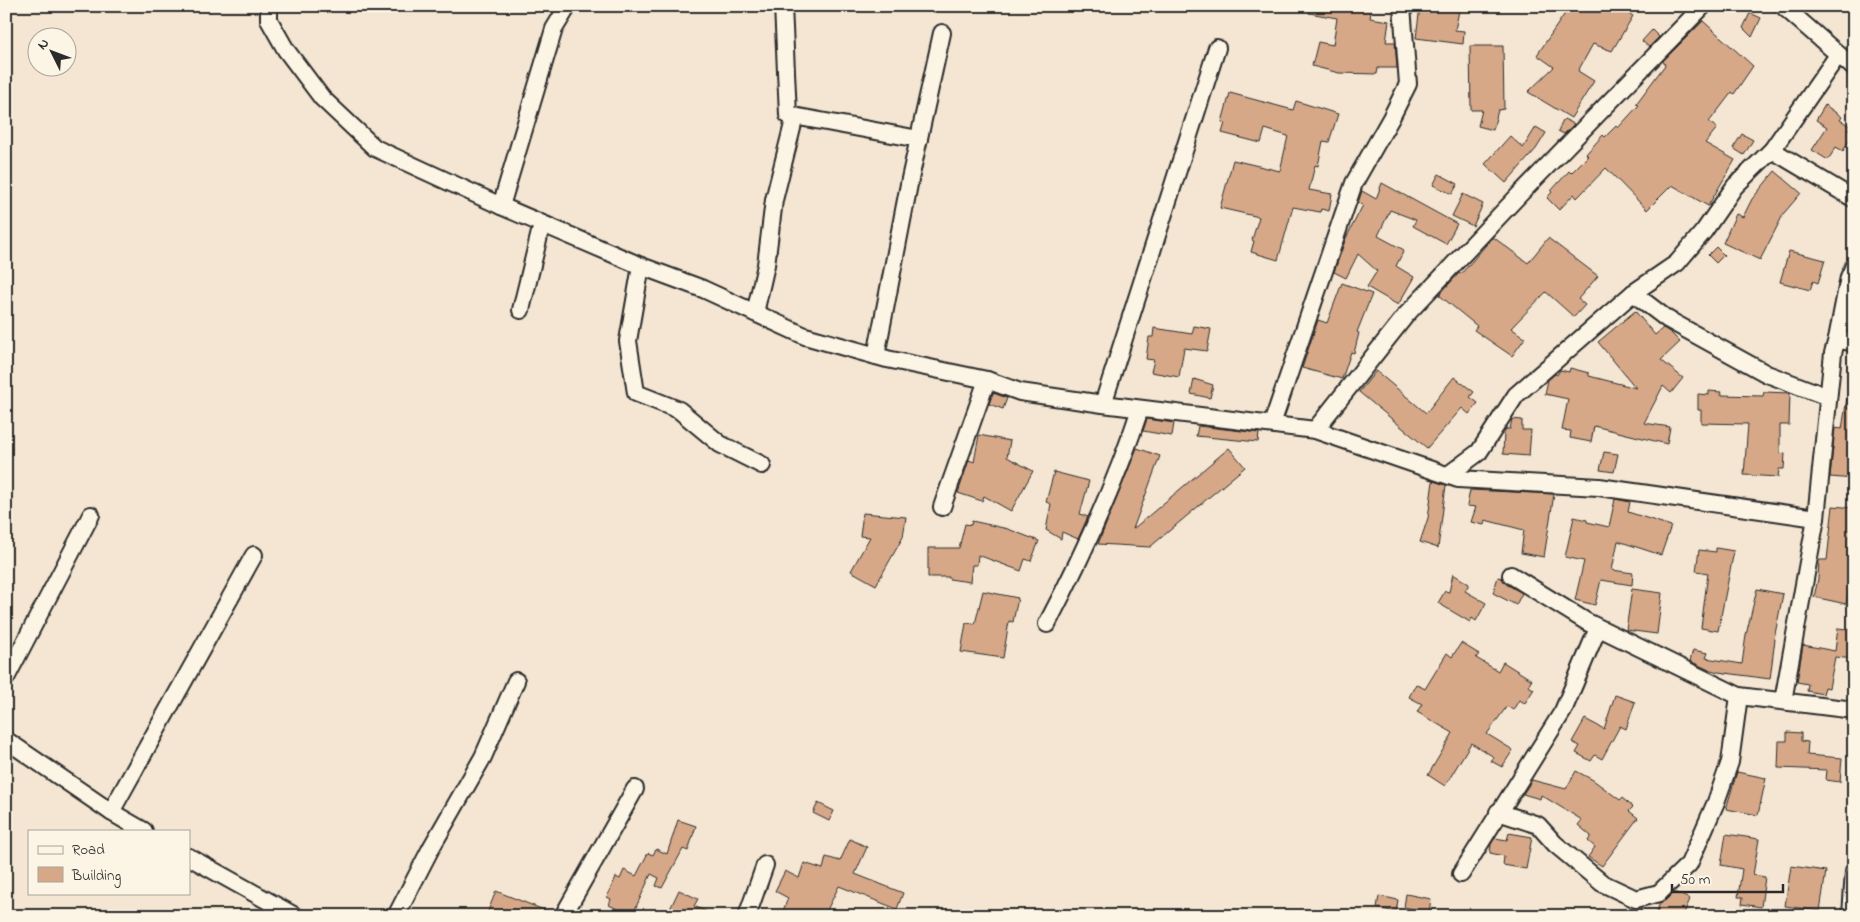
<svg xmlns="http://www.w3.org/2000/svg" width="1860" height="922" font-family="'Indie Flower',sans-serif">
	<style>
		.building { fill: #d6a888; stroke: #2b2b2b }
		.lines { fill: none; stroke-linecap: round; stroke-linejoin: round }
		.street-casing { stroke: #2b2b2b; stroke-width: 20 }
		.street { stroke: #fcf5e5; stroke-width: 16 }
	</style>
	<rect width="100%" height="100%" fill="#f4e6d2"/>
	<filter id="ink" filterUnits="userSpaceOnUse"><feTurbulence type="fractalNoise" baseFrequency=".02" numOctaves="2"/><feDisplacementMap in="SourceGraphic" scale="10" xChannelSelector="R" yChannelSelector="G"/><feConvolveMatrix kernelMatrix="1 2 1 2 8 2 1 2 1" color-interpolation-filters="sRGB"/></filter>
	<g filter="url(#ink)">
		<!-- building -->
		<g class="building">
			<polygon points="1309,6 1372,6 1370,18 1389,21 1386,42 1395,42 1397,68 1378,68 1377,74 1339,73 1312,66 1318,42 1333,45 1337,18 1309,13"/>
			<polygon points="1420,6 1460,6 1455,30 1464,31 1463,44 1416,38"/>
			<polygon points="1570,6 1617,6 1633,16 1612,51 1593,44 1578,71 1594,81 1571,118 1528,92 1554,67 1537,55"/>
			<polygon points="1750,13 1761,18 1752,37 1743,28"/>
			<polygon points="1703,21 1753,66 1734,94 1732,92 1709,122 1717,128 1705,143 1735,160 1708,206 1672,185 1647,210 1606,168 1577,198 1574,194 1559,210 1547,198 1552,192 1551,191 1569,171 1571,173 1588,156 1586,154 1603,135 1605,137 1616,126 1618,128 1639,105 1636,104 1665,65 1663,61"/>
			<polygon points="1652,30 1659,37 1649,47 1642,41"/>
			<polygon points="1470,46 1503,46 1504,109 1498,110 1493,130 1478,126 1482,110 1471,110"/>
			<polygon points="1230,93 1293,110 1296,101 1338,114 1329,142 1323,141 1318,166 1315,165 1309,190 1332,194 1329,211 1321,209 1320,212 1293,207 1278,260 1251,252 1254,241 1252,240 1259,217 1220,208 1233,160 1280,171 1288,136 1265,129 1261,143 1222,133 1225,123 1222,122"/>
			<polygon points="1825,105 1842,117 1840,120 1850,126 1848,129 1854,132 1843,151 1836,147 1828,160 1812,150 1827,127 1816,120"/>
			<polygon points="1564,119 1574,124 1564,134 1558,131"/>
			<polygon points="1536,127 1546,133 1536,149 1506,183 1485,164 1510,136 1523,148"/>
			<polygon points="1742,134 1753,140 1744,155 1733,148"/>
			<polygon points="1775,171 1801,193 1784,213 1760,260 1723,243 1736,214 1743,217 1752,199"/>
			<polygon points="1439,174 1458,184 1452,194 1433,185"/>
			<polygon points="1382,183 1457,224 1446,244 1413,226 1416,220 1390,210 1378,236 1404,250 1396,266 1414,277 1398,305 1367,287 1377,271 1358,254 1346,278 1334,272 1346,238 1363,205 1358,203 1362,191 1376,199"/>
			<polygon points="1463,194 1483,204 1473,226 1452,216"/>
			<polygon points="1493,237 1528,263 1548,238 1598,276 1578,299 1585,305 1574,317 1546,292 1511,328 1525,338 1512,356 1474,330 1477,326 1439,295 1459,273 1461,274"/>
			<polygon points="1716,247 1724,255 1716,263 1708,255"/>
			<polygon points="1789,251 1825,260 1818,283 1813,281 1810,290 1780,282"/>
			<polygon points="1342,283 1372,294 1357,332 1359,333 1354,353 1351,352 1342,379 1302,368 1318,320 1327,323"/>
			<polygon points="1635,311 1655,335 1663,328 1671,333 1680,342 1661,360 1683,378 1671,393 1663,386 1644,423 1670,427 1667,444 1594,426 1591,442 1570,438 1571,431 1562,430 1568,399 1545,394 1548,380 1555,374 1557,375 1560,370 1569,372 1570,368 1589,373 1589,376 1636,388 1598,342"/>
			<polygon points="1194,326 1211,329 1207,351 1184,348 1179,377 1151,372 1154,360 1146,359 1149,337 1153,337 1154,328 1192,334"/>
			<polygon points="1376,371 1426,413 1454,377 1474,392 1470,397 1478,403 1469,414 1462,408 1427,448 1359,392"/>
			<polygon points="1194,379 1213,385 1210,398 1191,394"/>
			<polygon points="1709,391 1721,392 1720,395 1763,396 1764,392 1790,393 1789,425 1780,425 1780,453 1785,454 1784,469 1779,469 1778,477 1744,475 1748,424 1701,423 1701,410 1698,410 1698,394 1709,395"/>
			<polygon points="993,393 1007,398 1003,409 989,404"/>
			<polygon points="1847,398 1854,399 1854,479 1830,477 1835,428 1842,429"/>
			<polygon points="1147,419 1174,423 1172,436 1143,431"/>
			<polygon points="1512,419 1522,420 1522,430 1531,430 1529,456 1503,454 1504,432 1506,429 1510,429"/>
			<polygon points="1198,426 1259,433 1258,442 1196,436"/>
			<polygon points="979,435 1010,441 1007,457 1033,471 1011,511 984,496 982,501 958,493 969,460 974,462"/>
			<polygon points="1137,448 1160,456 1133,529 1229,448 1245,467 1150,547 1098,544"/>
			<polygon points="1604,452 1618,454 1614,472 1600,470"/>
			<polygon points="1054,472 1089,481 1080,514 1088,517 1078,539 1062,532 1061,539 1046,530 1051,504 1046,502"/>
			<polygon points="1433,481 1446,485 1438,548 1420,542 1428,518"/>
			<polygon points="1470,490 1554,494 1544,557 1521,553 1524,530 1485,520 1484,525 1471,522 1476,507 1467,506"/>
			<polygon points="1615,499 1630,502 1628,512 1671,526 1661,555 1618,541 1612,570 1633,573 1632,585 1601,580 1595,605 1575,600 1584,561 1565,557 1574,517 1587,520 1587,522 1609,527"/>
			<polygon points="1833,506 1854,508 1850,562 1854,562 1854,574 1852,574 1846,604 1814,597 1818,579 1819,560 1827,560"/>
			<polygon points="863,513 906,517 903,537 876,585 851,571 870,537 860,536"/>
			<polygon points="972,521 1008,529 1039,541 1031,561 1025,559 1021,571 978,555 977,565 972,565 970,582 949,579 949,577 928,577 928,548 959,548 965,524 971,525"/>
			<polygon points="1716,548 1734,551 1718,631 1701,628 1708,573 1696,571 1699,550 1716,552"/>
			<polygon points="1453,574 1469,584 1465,591 1486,603 1476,621 1472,618 1470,622 1438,603 1445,591 1449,592"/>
			<polygon points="1498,577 1502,578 1506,584 1522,593 1516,605 1493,593"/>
			<polygon points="1632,589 1662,593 1657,634 1626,630"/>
			<polygon points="1757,589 1783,594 1774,639 1775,639 1770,679 1718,672 1707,669 1690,661 1693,650 1708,653 1706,658 1742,664 1746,635"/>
			<polygon points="983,591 1018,598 1013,622 1009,621 1003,658 961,652 966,623 975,624"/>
			<polygon points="1838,628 1854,630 1854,659 1835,657 1829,688 1825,687 1823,694 1807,691 1808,684 1797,682 1803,645 1835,651"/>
			<polygon points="1461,643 1479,654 1476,658 1498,671 1503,662 1532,680 1528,686 1534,689 1525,703 1519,700 1513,710 1507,706 1487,734 1513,750 1502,767 1491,761 1494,757 1471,743 1445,786 1428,775 1453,733 1417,712 1422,704 1409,697 1416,684 1425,689 1447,653 1452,657"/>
			<polygon points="1615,695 1635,702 1626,729 1620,726 1602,759 1595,755 1591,761 1576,753 1580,746 1572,742 1585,719 1604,729"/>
			<polygon points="1787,732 1801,733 1801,741 1808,742 1807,755 1842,758 1840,782 1826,780 1827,770 1778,768 1779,741 1787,741"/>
			<polygon points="1576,771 1593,780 1620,800 1622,798 1633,807 1629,811 1638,818 1602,866 1588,857 1595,847 1588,841 1591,836 1578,825 1582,820 1541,795 1540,799 1523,794 1532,780 1566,789"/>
			<polygon points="1737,772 1766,778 1758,815 1726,809"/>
			<polygon points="818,803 834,811 829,821 813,813"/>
			<polygon points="678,820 696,826 688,851 683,849 662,888 656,886 659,878 651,874 632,916 609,905 611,899 607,897 616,877 620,879 624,870 636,876 648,853 653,855 656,849 667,854"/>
			<polygon points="1509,833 1532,837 1526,869 1503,865 1504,856 1490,853 1491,844 1495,838 1507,840"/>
			<polygon points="1726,834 1759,839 1753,875 1765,877 1761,907 1742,904 1743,897 1738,897 1742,869 1721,865"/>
			<polygon points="850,839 867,847 855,874 903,893 897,909 839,886 824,916 781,916 788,898 775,891 785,871 799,878 804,863 823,869 826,857 840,861"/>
			<polygon points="1791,866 1826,871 1820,911 1785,906"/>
			<polygon points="679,890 698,899 694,906 716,916 684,916 670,909"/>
			<polygon points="496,891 554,914 553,916 486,916"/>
			<polygon points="1674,892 1690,899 1683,916 1655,916 1660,903 1666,900"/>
			<polygon points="1406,894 1431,899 1429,912 1404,907"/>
			<polygon points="1379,896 1398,900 1396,912 1377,908"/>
		</g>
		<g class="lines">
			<defs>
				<g id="street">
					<polyline points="269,6 269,20 286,50 322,98 375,148 501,206 641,266 703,289 805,336 887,359 987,380 1020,392 1103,404 1315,430 1458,479 1599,487 1816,518"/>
					<polyline points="783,6 788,115 919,139"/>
					<polyline points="1783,6 1854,68"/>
					<polyline points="1772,150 1854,199"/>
					<polyline points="501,206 554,29 568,6"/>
					<polyline points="641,266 628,341 636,393 679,410 720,444 762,465"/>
					<polyline points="1633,293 1667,319 1767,374 1828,397"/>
					<polyline points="521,310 542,224"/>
					<polyline points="755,313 766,265 774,200 795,116"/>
					<polyline points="1837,339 1849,277 1854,266"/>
					<polyline points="876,356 910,179 942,33"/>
					<polyline points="1103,404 1217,48"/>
					<polyline points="1272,424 1354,183 1391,118 1408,84 1402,6"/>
					<polyline points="1315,430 1406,315 1519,195 1703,6"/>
					<polyline points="1448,475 1479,452 1516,395 1633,293 1677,263 1704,231 1735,186 1772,150 1838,55"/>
					<polyline points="942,507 987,380"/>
					<polyline points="1511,575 1587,622 1739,696 1854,710"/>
					<path d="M 1047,624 C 1083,555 1116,483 1140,409"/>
					<polyline points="6,678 91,515"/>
					<polyline points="1783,701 1816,518 1833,353 1837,339 1854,343"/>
					<polyline points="6,740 111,812 144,831"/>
					<polyline points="111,812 254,555"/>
					<polyline points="1498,812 1538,825 1555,844 1602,883 1636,899 1659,893 1689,864 1716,802 1730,762 1739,696"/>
					<polyline points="189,857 295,916"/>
					<polyline points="1461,874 1563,711 1598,628"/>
					<polyline points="396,916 431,848 483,757 516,681"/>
					<polyline points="563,916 635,789"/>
					<polyline points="747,916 765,865"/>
					<polyline points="1851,916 1854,871"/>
				</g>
			</defs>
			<!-- street casing -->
			<use href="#street" class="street-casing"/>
			<!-- street -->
			<use href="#street" class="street"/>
		</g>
	</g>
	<!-- margin -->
	<rect width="1860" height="922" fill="none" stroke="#fcf5e5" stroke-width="25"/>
	<rect x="12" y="12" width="1835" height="897" fill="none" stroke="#2b2b2b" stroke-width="2" filter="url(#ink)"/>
	<!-- legend -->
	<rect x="28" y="830" width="162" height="65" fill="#fcf5e5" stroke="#a8a49b"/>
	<rect x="38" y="846" width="25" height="8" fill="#fcf5e5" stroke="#a8a49b"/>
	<text x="72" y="854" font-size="15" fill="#2b2b2b">Road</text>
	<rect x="38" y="867" width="25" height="15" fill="#d6a888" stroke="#a8a49b"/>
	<text x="72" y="880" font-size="15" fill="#2b2b2b">Building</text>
	<!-- north arrow -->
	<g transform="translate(52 52) rotate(312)"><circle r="24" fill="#fcf5e5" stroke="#a8a49b"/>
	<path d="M0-4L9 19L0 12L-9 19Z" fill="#2b2b2b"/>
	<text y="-8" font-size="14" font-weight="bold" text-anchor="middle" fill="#2b2b2b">N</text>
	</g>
	<!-- scale -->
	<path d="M1672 884v8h111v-8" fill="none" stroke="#2b2b2b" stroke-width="2.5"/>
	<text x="1680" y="884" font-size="15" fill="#2b2b2b" stroke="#fcf5e5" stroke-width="4" paint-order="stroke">50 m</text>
</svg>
